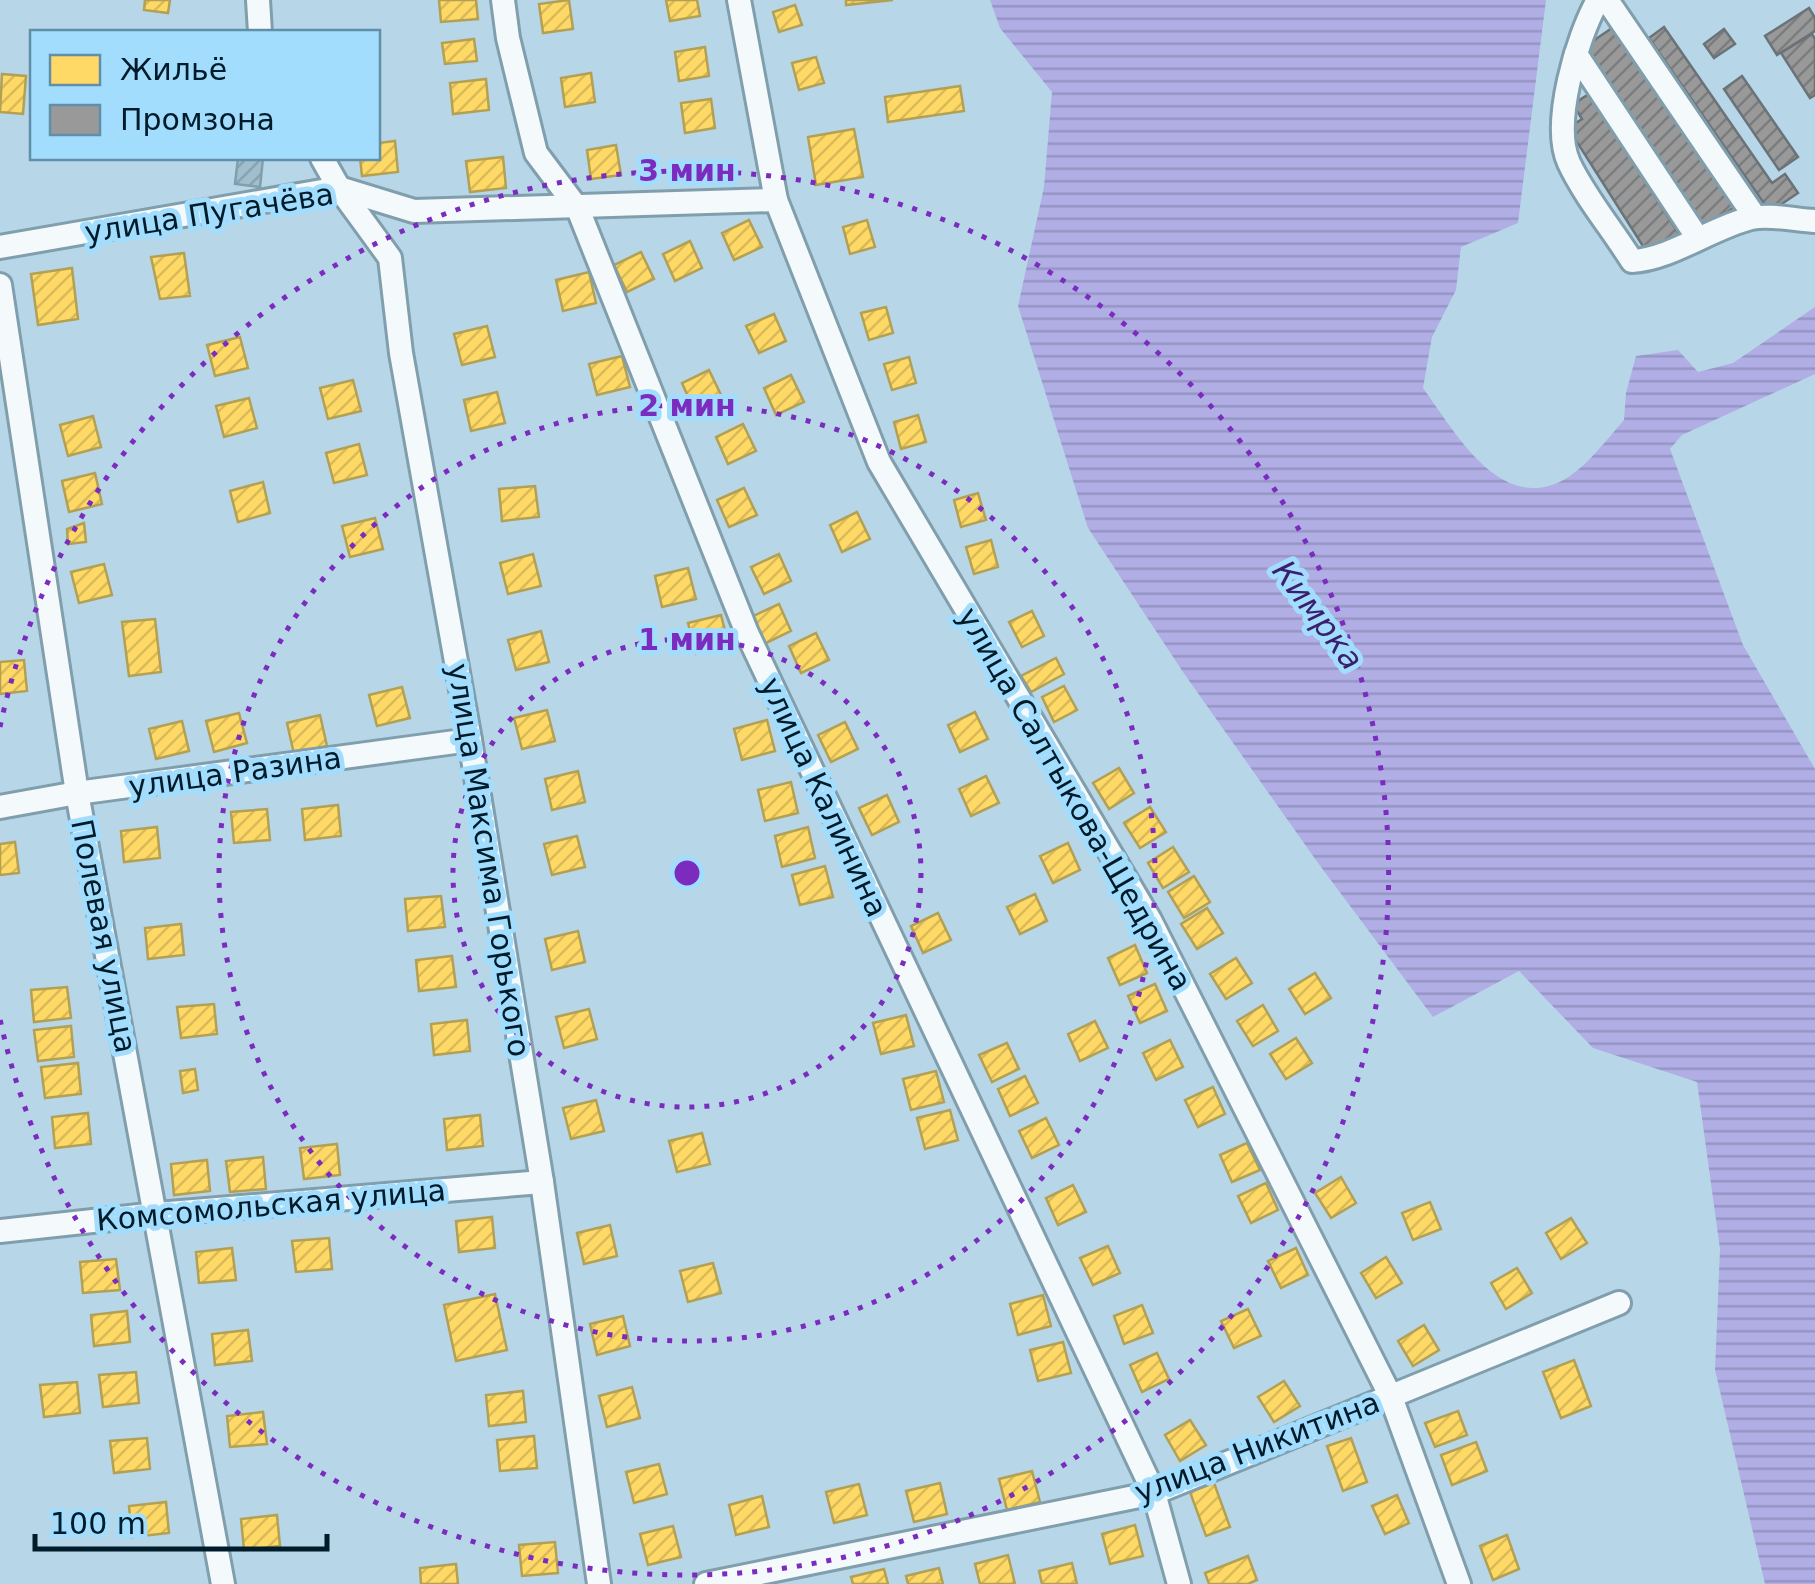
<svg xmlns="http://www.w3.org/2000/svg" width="1815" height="1584" font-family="'DejaVu Sans',sans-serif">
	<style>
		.water { fill: url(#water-rules) }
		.homes { fill: url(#homes-hatch); stroke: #b2a054; stroke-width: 2.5 }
		.industry { fill: url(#industry-hatch); stroke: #6b7378; stroke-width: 2.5 }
		.building { fill: url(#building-hatch); stroke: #819ead; stroke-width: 2.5 }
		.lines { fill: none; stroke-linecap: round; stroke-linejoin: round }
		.minor-casing { stroke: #819ead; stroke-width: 28 }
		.minor { stroke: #f4f9fc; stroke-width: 22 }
		.ring { fill: none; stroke: #7b2cbf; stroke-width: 5; stroke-dasharray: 5 10 }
		.labels { text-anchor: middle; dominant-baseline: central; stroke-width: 10; stroke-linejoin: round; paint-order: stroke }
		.street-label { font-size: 30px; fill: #001b2a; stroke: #a2ddfe }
		.water-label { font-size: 32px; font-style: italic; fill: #3b1f6e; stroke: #a2ddfe }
		.centre { fill: #7b2cbf; stroke: #a2ddfe; stroke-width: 5 }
		.ring-label { font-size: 30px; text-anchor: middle; font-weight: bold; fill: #7b2cbf; stroke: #a2ddfe; stroke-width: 10; stroke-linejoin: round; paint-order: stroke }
	</style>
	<defs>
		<pattern id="water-rules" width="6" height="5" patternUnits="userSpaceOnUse" patternTransform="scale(2.5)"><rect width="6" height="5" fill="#b0aee4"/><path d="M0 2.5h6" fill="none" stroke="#9695c4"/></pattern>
		<pattern id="homes-hatch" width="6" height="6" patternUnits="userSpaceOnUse" patternTransform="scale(2.5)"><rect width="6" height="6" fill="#ffd966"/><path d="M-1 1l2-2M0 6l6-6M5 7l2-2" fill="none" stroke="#d9ba59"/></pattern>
		<pattern id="industry-hatch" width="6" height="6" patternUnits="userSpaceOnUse" patternTransform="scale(2.5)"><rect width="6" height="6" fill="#999"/><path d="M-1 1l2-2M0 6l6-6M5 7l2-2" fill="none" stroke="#7a7c7d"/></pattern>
		<pattern id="building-hatch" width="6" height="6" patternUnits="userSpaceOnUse" patternTransform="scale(2.5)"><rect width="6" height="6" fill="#a1bece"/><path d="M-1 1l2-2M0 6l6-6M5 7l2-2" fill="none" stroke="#89a3b1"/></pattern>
	</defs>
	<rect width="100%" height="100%" fill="#b7d7e9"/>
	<!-- water -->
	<path class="water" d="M 990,0 L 1546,0 L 1518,223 L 1461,247 L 1456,290 L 1432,337 L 1423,388 C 1456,433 1503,520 1570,476 C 1590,462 1608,438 1624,420 L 1626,393 L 1636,356 L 1678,350 L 1698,372 L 1733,363 L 1815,307 L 1815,374 L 1682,435 L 1670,449 L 1743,645 L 1815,769 L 1815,1584 L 1765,1584 L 1715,1370 L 1720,1249 L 1697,1082 L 1593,1048 L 1519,971 L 1433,1017 L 1318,863 L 1183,672 L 1088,528 L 1018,306 L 1044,187 L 1052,92 L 1000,28 Z"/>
	<!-- homes -->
	<g class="homes">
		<polygon points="145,0 170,0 168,13 144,10"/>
		<polygon points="439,0 476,0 478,19 441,22"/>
		<polygon points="569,0 573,29 543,33 539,4"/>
		<polygon points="666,0 697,0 700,16 670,21"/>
		<polygon points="846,0 893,0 846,5"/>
		<polygon points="795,5 802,25 779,32 773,12"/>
		<polygon points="474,39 477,61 445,64 442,43"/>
		<polygon points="705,47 709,76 679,81 675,52"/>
		<polygon points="816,57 824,83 799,90 792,63"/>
		<polygon points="591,73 595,102 565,107 561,78"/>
		<polygon points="2,74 26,76 23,114 0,112"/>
		<polygon points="486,79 489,110 453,114 450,83"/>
		<polygon points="960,86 964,111 888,122 885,97"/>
		<polygon points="711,99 715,128 685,133 681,103"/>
		<polygon points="854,129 863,177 816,185 808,137"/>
		<polygon points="395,141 398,172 362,176 360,158 378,158 378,143"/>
		<polygon points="616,145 621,175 591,179 587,150"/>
		<polygon points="503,157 506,188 470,192 466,161"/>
		<polygon points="749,220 762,247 734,260 722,233"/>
		<polygon points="867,220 875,247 850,254 843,227"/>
		<polygon points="690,241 702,268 675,281 663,254"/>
		<polygon points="641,252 654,279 627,292 614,265"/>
		<polygon points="184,253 190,296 160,299 151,257"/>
		<polygon points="72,268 78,319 38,325 31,274"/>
		<polygon points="589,272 596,303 563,311 556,280"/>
		<polygon points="886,307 893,333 869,340 861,313"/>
		<polygon points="774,314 786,341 759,353 746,326"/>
		<polygon points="487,326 495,357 462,365 454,334"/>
		<polygon points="240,337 248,368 215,376 207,345"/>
		<polygon points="622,356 630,387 597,395 589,364"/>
		<polygon points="909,357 916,383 892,390 884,364"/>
		<polygon points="709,370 722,397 694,410 682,383"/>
		<polygon points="791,375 804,402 776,415 764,388"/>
		<polygon points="353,380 361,411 328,419 320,388"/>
		<polygon points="497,392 505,423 471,431 464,400"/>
		<polygon points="249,398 257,428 224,437 216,406"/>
		<polygon points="918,415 926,442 901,449 894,422"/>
		<polygon points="93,416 101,447 68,456 60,425"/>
		<polygon points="743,424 756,451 728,464 716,437"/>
		<polygon points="359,444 367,475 334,483 326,453"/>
		<polygon points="95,473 102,504 69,512 62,481"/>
		<polygon points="263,482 270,513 238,522 230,491"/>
		<polygon points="535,486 539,517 502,521 499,489"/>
		<polygon points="744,488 757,515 729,527 717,500"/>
		<polygon points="978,493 986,520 961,527 954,500"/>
		<polygon points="857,512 870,539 842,552 830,525"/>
		<polygon points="375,518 383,549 350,557 342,526"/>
		<polygon points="84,523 86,542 68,544 67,529"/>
		<polygon points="991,540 998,567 974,574 966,547"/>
		<polygon points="533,554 541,586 508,594 500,563"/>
		<polygon points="779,554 791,581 764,594 751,567"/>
		<polygon points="104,564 112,595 79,603 71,572"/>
		<polygon points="688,568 696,599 662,607 655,576"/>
		<polygon points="779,604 791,631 764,644 751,617"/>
		<polygon points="1032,611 1044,636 1022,647 1009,622"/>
		<polygon points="721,615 729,646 696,654 688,623"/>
		<polygon points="155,619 161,672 129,676 122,622"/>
		<polygon points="541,631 549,662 516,670 508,640"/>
		<polygon points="816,633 829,660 801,673 789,646"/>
		<polygon points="1056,658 1064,674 1031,692 1021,676"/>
		<polygon points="24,660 27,691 0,694 0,662"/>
		<polygon points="1064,686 1077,710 1054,722 1042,697"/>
		<polygon points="402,687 410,718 377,726 369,695"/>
		<polygon points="547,710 555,741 522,749 514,718"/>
		<polygon points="975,712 988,739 960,752 948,725"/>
		<polygon points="239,713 247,743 214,752 206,721"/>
		<polygon points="320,715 327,746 294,754 287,723"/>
		<polygon points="767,720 775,751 742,760 734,729"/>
		<polygon points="182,721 189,751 156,759 149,729"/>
		<polygon points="845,722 858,749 831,762 818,735"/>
		<polygon points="1119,768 1134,793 1109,809 1093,783"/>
		<polygon points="578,771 585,802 552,810 545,779"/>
		<polygon points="986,776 999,803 971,816 959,789"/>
		<polygon points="791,782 798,813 765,821 758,790"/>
		<polygon points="887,795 899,822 872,835 859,808"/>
		<polygon points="338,805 341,836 305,840 302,809"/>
		<polygon points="1150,807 1166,832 1140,848 1124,823"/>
		<polygon points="267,809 270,840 234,843 231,812"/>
		<polygon points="157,827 160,858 124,862 121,831"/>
		<polygon points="808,827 815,858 782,867 775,836"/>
		<polygon points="577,836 585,867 552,875 544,844"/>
		<polygon points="15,842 19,873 0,875 0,844"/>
		<polygon points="1068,843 1080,870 1053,883 1040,856"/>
		<polygon points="1173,847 1189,872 1163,888 1148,863"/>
		<polygon points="825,866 833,897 800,905 792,875"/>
		<polygon points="1194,876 1210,902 1184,918 1168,892"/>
		<polygon points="1035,894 1047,921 1020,934 1007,907"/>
		<polygon points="441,896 445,927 408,931 405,899"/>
		<polygon points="1207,908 1223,933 1197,949 1181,924"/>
		<polygon points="938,913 951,940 923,953 911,926"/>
		<polygon points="181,924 184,955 148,959 145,928"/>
		<polygon points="578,931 585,962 552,970 545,939"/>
		<polygon points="1135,945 1147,973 1120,985 1108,958"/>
		<polygon points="452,956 456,987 419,991 416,960"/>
		<polygon points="1236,958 1252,983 1226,999 1210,974"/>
		<polygon points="1315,973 1331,998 1305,1014 1289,989"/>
		<polygon points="1155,984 1167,1011 1140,1023 1128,996"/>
		<polygon points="67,987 71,1018 34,1022 31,990"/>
		<polygon points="214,1004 217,1034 181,1038 177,1007"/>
		<polygon points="1263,1005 1278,1031 1253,1046 1237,1021"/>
		<polygon points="589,1009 597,1039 564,1048 556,1017"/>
		<polygon points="906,1015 914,1046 881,1054 873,1023"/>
		<polygon points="467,1020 470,1051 434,1055 431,1024"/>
		<polygon points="1095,1021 1108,1048 1080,1061 1068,1034"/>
		<polygon points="71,1026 74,1057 38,1061 34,1030"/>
		<polygon points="1296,1038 1312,1063 1286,1079 1270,1054"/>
		<polygon points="1170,1040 1183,1067 1156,1080 1143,1053"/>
		<polygon points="1007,1043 1019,1069 992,1082 979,1055"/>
		<polygon points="78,1063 81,1094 45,1098 41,1067"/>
		<polygon points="195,1069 198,1090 183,1093 180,1071"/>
		<polygon points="936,1071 944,1102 911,1110 903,1079"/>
		<polygon points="1025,1076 1038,1103 1010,1116 998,1089"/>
		<polygon points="1213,1087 1225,1114 1198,1127 1185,1100"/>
		<polygon points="596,1100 604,1131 571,1139 563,1108"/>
		<polygon points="950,1110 958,1140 925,1149 917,1118"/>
		<polygon points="88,1113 91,1144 55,1148 52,1117"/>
		<polygon points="480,1115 483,1146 447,1150 444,1119"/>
		<polygon points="1046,1118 1059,1145 1032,1158 1019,1131"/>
		<polygon points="702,1133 710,1164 677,1172 669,1141"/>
		<polygon points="1247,1143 1260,1170 1232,1182 1220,1155"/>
		<polygon points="337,1144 340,1175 304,1179 300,1148"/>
		<polygon points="263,1157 266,1189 230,1192 226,1161"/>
		<polygon points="207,1160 210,1191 174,1195 171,1164"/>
		<polygon points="1341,1177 1356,1203 1331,1218 1315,1193"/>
		<polygon points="1266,1183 1278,1210 1251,1223 1238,1196"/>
		<polygon points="1073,1185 1086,1212 1058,1225 1046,1198"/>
		<polygon points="1430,1202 1441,1229 1413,1240 1402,1213"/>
		<polygon points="492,1217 495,1248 459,1252 456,1221"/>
		<polygon points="1571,1218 1587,1243 1561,1259 1546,1233"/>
		<polygon points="610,1225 617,1256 584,1264 577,1233"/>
		<polygon points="329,1238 332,1269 296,1272 292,1241"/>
		<polygon points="1108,1246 1120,1273 1093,1285 1080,1258"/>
		<polygon points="232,1248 236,1280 199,1283 196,1252"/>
		<polygon points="1296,1248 1308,1275 1281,1288 1268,1261"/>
		<polygon points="1386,1257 1402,1283 1376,1298 1361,1273"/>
		<polygon points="116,1259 120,1290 83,1293 80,1262"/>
		<polygon points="713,1263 721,1293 688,1302 680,1271"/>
		<polygon points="1517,1268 1532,1293 1506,1309 1491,1283"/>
		<polygon points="495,1294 507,1350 456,1361 444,1305"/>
		<polygon points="1043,1295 1051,1326 1018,1335 1010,1304"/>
		<polygon points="1142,1305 1153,1333 1124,1344 1114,1316"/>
		<polygon points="1248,1309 1261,1336 1234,1348 1221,1321"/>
		<polygon points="127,1311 130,1342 94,1346 91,1315"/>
		<polygon points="623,1316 630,1346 597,1355 590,1324"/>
		<polygon points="1424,1325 1439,1350 1413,1366 1398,1341"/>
		<polygon points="248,1330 252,1361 215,1365 212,1334"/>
		<polygon points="1063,1342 1071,1373 1038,1381 1030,1350"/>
		<polygon points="1157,1353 1169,1379 1142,1392 1130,1365"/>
		<polygon points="1574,1360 1591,1406 1561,1418 1543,1372"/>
		<polygon points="136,1372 139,1403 103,1407 99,1375"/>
		<polygon points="1284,1381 1300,1406 1274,1422 1258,1397"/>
		<polygon points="77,1382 80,1413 44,1417 40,1385"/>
		<polygon points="632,1387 640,1418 607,1427 599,1396"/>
		<polygon points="523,1391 526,1422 489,1426 486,1395"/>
		<polygon points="1458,1411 1467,1435 1435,1447 1425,1423"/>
		<polygon points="263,1412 267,1444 230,1447 227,1416"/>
		<polygon points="1190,1420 1206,1445 1180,1461 1165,1435"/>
		<polygon points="534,1436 537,1468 500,1471 497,1440"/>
		<polygon points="147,1438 150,1469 114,1473 110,1441"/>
		<polygon points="1351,1438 1367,1482 1343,1491 1327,1446"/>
		<polygon points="1476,1442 1487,1471 1452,1485 1441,1455"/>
		<polygon points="659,1464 667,1494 634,1503 626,1472"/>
		<polygon points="1032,1471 1040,1502 1007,1510 999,1479"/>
		<polygon points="940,1483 947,1514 914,1522 906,1491"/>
		<polygon points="1214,1483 1230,1527 1206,1536 1190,1492"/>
		<polygon points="859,1484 867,1515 834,1523 826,1492"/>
		<polygon points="1397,1495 1409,1523 1385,1534 1372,1506"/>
		<polygon points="762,1496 769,1527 736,1535 729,1505"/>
		<polygon points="166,1502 169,1533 132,1537 129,1506"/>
		<polygon points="277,1515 280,1546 244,1550 241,1519"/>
		<polygon points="1135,1525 1143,1556 1110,1564 1102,1534"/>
		<polygon points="673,1526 681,1557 648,1565 640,1534"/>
		<polygon points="1507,1535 1519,1569 1493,1580 1480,1546"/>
		<polygon points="555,1542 558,1573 522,1576 519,1545"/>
		<polygon points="1008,1555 1015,1584 980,1584 975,1564"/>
		<polygon points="1248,1556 1257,1580 1248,1584 1209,1584 1205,1573"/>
		<polygon points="1072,1563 1077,1584 1042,1584 1039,1571"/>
		<polygon points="456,1564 458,1584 421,1584 420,1568"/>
		<polygon points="939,1568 943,1584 908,1584 906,1576"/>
		<polygon points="884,1569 888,1584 853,1584 851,1577"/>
	</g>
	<!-- industry -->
	<g class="industry">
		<polygon points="1809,8 1815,18 1815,31 1777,55 1765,36"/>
		<polygon points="1615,26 1735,207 1703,228 1584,47"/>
		<polygon points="1664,27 1772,183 1785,174 1798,193 1770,212 1649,38"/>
		<polygon points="1724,29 1735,44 1714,58 1704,44"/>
		<polygon points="1812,34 1815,39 1815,95 1810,98 1781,53"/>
		<polygon points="1742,76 1798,157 1779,170 1724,89"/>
		<polygon points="1589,94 1679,234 1648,254 1568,128 1582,119 1573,104"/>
	</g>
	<!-- building -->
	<polygon class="building" points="238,158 263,158 260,187 235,184"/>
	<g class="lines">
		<defs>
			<g id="minor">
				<polyline points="258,0 260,32"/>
				<polyline points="503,0 508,38 536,153 578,209 747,633 1154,1493 1179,1584"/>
				<polyline points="739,0 776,200 879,462 1150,920 1391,1397 1459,1584"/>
				<path d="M 1598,0 C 1577,37 1551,124 1569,163 C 1585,197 1612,229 1632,261 C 1671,259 1711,228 1751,218 C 1770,214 1796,220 1815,221"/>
				<polyline points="1607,0 1755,217"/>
				<polyline points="1576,54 1697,237"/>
				<polyline points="322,158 339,188 390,258 401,353 470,740 542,1182 599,1584"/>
				<polyline points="0,247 339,188 414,211 776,200"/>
				<polyline points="0,285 77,793 223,1584"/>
				<polyline points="0,807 77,793 470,740"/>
				<polyline points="0,1231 157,1214 542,1182"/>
				<polyline points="706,1584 1154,1493 1619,1303"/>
			</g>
		</defs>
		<!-- minor casing -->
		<use href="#minor" class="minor-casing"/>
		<!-- minor -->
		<use href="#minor" class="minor"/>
	</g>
	<!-- distance rings -->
	<g class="ring">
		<circle cx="687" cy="873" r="234"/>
		<circle cx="687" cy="873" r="468"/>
		<path d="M0 727A702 702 0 1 1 0 1019"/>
	</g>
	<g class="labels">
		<!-- street labels -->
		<g class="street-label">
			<text transform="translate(209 213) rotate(-9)">улица Пугачёва</text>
			<text transform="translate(235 772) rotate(-8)">улица Разина</text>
			<text transform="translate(824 797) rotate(65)">улица Калинина</text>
			<text transform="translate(1075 799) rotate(60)">улица Салтыкова-Щедрина</text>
			<text transform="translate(489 860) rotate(81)">улица Максима Горького</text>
			<text transform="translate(104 936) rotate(79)">Полевая улица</text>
			<text transform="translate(271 1205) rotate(-5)">Комсомольская улица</text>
			<text transform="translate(1257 1447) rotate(-21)">улица Никитина</text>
		</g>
		<!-- water labels -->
		<g class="water-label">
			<text transform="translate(1318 615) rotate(53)">Кимрка</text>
		</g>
	</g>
	<circle cx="687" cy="873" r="15" class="centre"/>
	<g class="ring-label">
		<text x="687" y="181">3 мин</text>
		<text x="687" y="416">2 мин</text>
		<text x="687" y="650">1 мин</text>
	</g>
	<!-- legend -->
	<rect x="30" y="30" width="350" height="130" fill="#a2ddfe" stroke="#618fa9" stroke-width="2.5"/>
	<rect x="50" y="55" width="50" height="30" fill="#ffd966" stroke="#618fa9" stroke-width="2.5"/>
	<text x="120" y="80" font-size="30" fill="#001b2a">Жильё</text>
	<rect x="50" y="105" width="50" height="30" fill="#999999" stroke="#618fa9" stroke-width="2.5"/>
	<text x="120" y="130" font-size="30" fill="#001b2a">Промзона</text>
	<!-- scale -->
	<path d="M35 1534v15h292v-15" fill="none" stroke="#001b2a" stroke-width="5"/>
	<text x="50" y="1534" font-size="30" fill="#001b2a" stroke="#a2ddfe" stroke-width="8" paint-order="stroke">100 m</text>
</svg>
